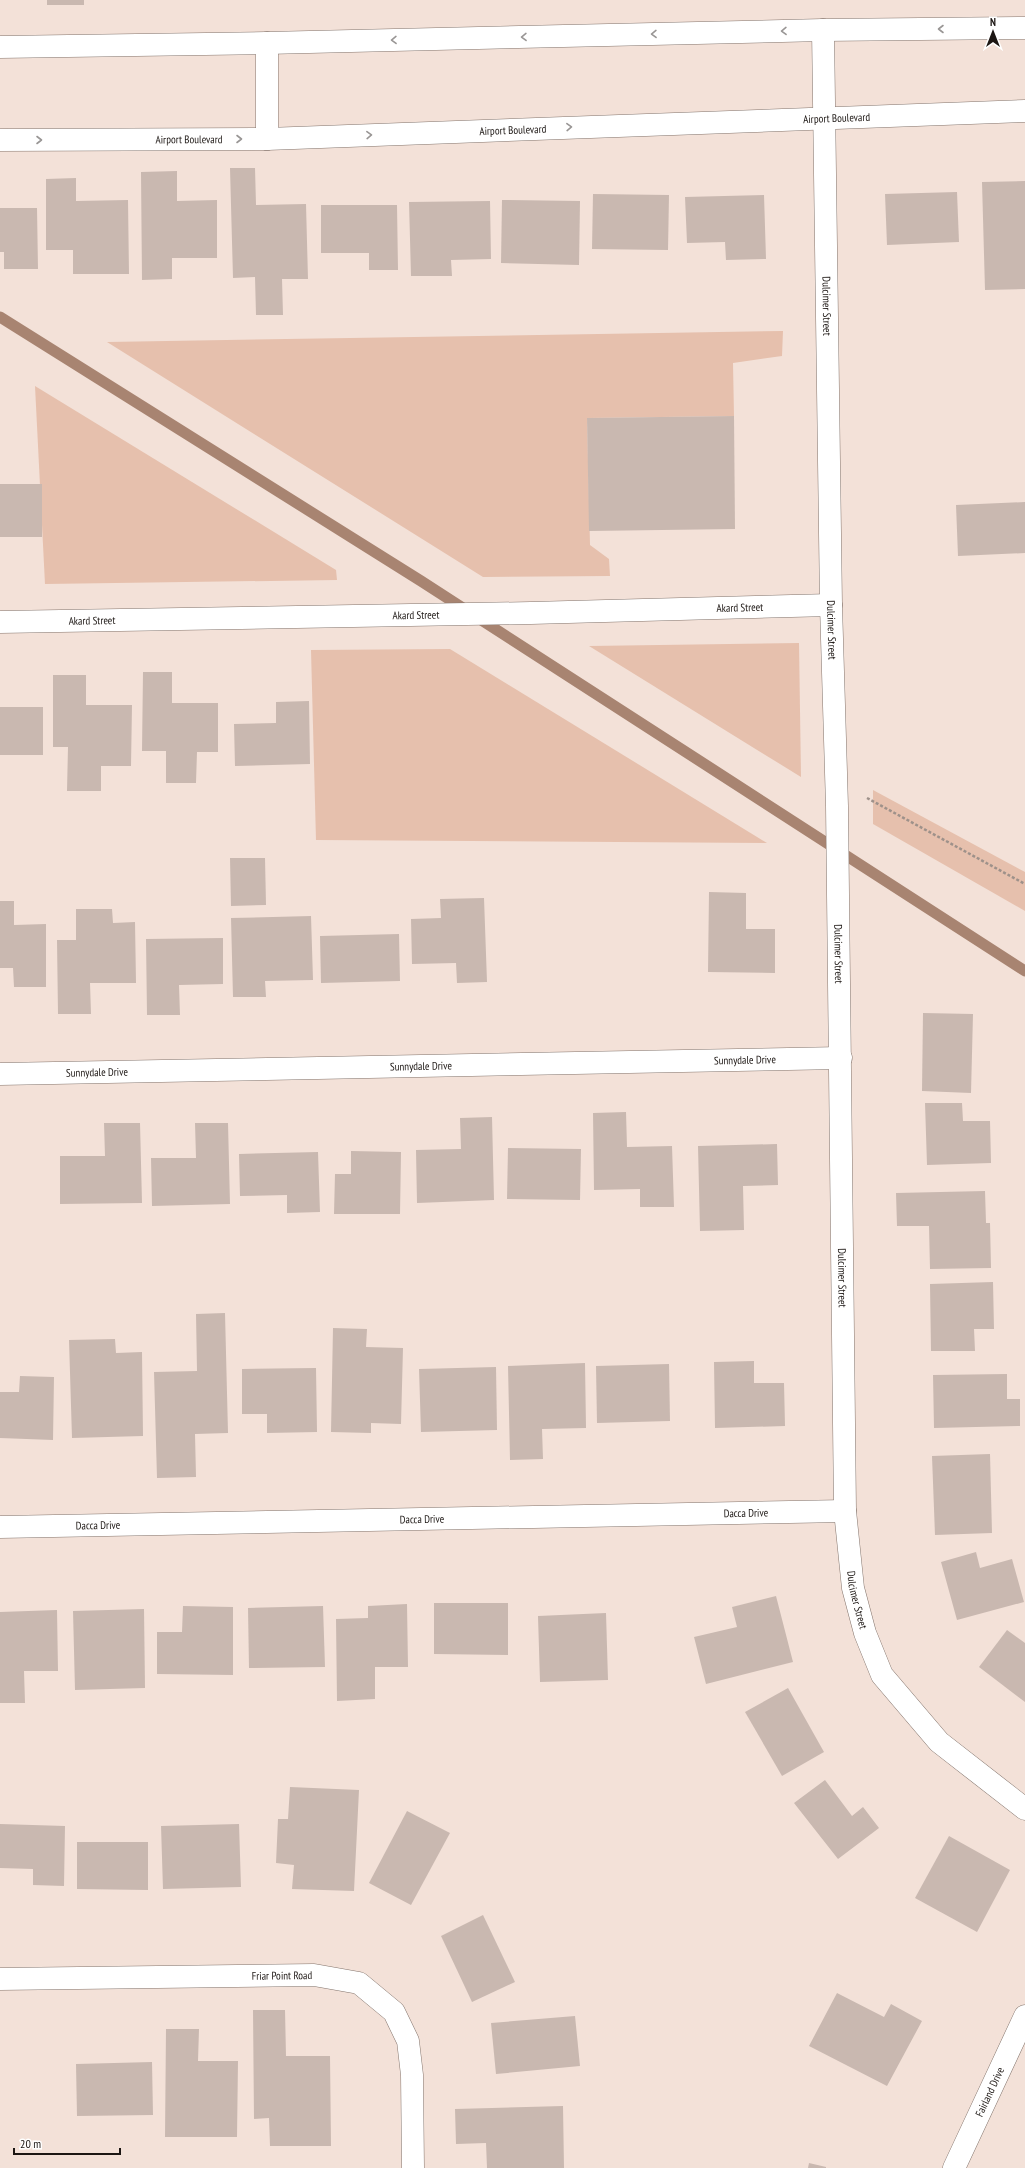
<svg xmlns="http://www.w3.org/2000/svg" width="1025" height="2168" font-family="'PT Sans Narrow',sans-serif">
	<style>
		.green { fill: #e6c0ad }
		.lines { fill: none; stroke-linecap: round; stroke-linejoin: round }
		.stream { stroke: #a88471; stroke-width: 11 }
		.building { fill: #c9b8b0 }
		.street-casing { stroke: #84756d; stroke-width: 23 }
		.primary-casing { stroke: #84756d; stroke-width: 23 }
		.path { stroke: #9e918a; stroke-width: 2.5; stroke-dasharray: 3 2; stroke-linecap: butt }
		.street { stroke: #fff; stroke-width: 22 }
		.primary { stroke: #fff; stroke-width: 22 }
		.oneway { stroke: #999695 }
		.labels { text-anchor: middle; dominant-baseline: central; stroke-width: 4; stroke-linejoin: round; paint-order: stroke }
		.street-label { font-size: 11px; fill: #1c1613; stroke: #fff }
	</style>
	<rect width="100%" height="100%" fill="#f3e1d8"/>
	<!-- green -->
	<g class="green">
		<polygon points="783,331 782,356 733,363 734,416 587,418 590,545 609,559 610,576 483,577 107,342"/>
		<polygon points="35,386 336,570 337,580 45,584"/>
		<polygon points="799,643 801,777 589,646"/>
		<polygon points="450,649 767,843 316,840 311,650"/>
		<polygon points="873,790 1025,872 1025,911 873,824"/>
	</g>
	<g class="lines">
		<!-- stream -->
		<polyline class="stream" points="0,317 421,581 1025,971"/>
	</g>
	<!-- building -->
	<g class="building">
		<rect x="47" y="0" width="37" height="5"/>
		<polygon points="230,168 255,168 256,205 306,204 308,279 282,279 283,315 256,315 255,277 233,278"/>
		<polygon points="177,171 177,201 217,200 217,258 172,258 172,279 142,280 141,172"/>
		<polygon points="76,178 76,201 128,200 129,274 73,274 73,250 46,250 46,179"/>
		<polygon points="1025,181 1025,289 985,290 982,182"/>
		<polygon points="957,192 959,242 887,245 885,194"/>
		<polygon points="593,194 669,195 668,250 592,249"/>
		<polygon points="764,195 766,259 726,260 725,242 687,243 685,197"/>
		<polygon points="502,200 580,201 579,265 501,263"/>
		<polygon points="490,201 491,259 451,260 452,276 411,276 409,202"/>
		<polygon points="321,205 397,205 398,270 369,270 369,253 321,253"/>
		<polygon points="0,208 37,208 38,269 4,269 4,252 0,252"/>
		<polygon points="734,416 735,529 589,531 587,418"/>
		<rect x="0" y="484" width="42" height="53"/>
		<polygon points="1025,502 1025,553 958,556 956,505"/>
		<polygon points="143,672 172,672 172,703 218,703 218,752 197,752 196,783 166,783 166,751 142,751"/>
		<polygon points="53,675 86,675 86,705 132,705 131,766 101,766 101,791 67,791 68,747 53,747"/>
		<polygon points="309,701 310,764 235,766 234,724 276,723 276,702"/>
		<rect x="0" y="707" width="43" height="48"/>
		<polygon points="230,858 265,858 266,905 231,906"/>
		<polygon points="709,892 746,893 746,929 775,929 775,973 708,972"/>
		<polygon points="484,898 487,982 457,983 456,963 412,964 411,919 441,918 440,899"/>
		<polygon points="0,901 14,901 14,925 46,924 46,987 14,987 13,968 0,968"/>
		<polygon points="76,909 112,909 113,923 135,922 136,983 90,983 91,1014 58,1014 57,940 76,940"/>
		<polygon points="311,916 313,980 265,981 266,997 233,997 231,918"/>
		<polygon points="399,934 400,981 321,983 320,936"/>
		<polygon points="223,938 223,984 179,985 180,1015 147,1015 146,939"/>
		<polygon points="923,1013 973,1014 971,1093 922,1091"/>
		<polygon points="925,1103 962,1103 963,1121 990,1121 991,1163 927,1165"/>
		<polygon points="626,1112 627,1147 672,1146 674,1207 640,1207 640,1189 594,1190 593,1113"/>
		<polygon points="492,1117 494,1200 417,1203 416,1150 461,1149 460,1118"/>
		<polygon points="104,1123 140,1123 142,1203 60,1204 60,1156 105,1156"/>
		<polygon points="195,1123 228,1123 230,1204 152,1206 151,1158 196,1158"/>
		<polygon points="777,1144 778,1185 743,1186 744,1230 700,1231 698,1146"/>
		<polygon points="508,1148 581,1149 580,1200 507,1199"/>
		<polygon points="351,1151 401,1152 400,1214 334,1214 335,1174 351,1174"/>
		<polygon points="318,1152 320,1212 287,1213 287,1195 240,1196 239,1154"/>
		<polygon points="985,1191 986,1223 990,1223 991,1268 930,1269 929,1226 897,1226 896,1193"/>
		<polygon points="993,1282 994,1329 974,1329 975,1351 931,1351 930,1284"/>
		<polygon points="225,1313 228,1433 195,1434 196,1477 157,1478 154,1372 197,1371 196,1314"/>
		<polygon points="333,1328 367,1329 366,1347 403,1348 401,1424 371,1423 371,1433 331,1432"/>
		<polygon points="115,1339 116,1353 142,1352 143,1436 72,1438 69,1340"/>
		<polygon points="754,1361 754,1383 784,1383 785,1426 715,1428 714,1362"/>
		<polygon points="585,1363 586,1428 542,1429 543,1459 510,1460 508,1366"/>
		<polygon points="669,1364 670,1421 597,1423 596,1366"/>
		<polygon points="496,1367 497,1430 421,1432 419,1369"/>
		<polygon points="316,1368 317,1432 267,1433 267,1414 242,1414 242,1369"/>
		<polygon points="1007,1374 1007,1399 1020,1399 1020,1426 934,1428 933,1375"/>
		<polygon points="20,1376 54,1377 53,1440 0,1438 0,1392 19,1392"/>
		<polygon points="990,1454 992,1533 935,1535 932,1456"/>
		<polygon points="976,1552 980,1568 1012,1559 1024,1602 957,1620 941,1562"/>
		<polygon points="776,1596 793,1662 706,1684 694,1637 737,1627 732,1607"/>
		<polygon points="434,1603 508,1603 508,1655 434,1654"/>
		<polygon points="407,1604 408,1667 375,1667 375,1699 337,1701 336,1619 368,1618 368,1606"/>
		<polygon points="183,1606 233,1607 233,1675 157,1674 157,1632 182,1632"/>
		<polygon points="323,1606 325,1667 249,1668 248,1608"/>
		<polygon points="144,1609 145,1688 75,1690 73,1611"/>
		<polygon points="57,1610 58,1671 24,1671 25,1703 0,1703 0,1612"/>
		<polygon points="606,1613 608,1680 540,1682 538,1616"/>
		<polygon points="1007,1630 1025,1643 1025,1702 979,1667"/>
		<polygon points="788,1688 824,1752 782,1776 745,1712"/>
		<polygon points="825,1780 852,1816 863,1807 879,1828 838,1859 794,1803"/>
		<polygon points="290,1787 359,1790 354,1891 292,1889 294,1865 276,1863 278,1819 288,1819"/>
		<polygon points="407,1811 450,1833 411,1905 369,1883"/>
		<polygon points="0,1824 65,1826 64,1886 33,1885 33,1869 0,1868"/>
		<polygon points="239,1824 241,1887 163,1889 161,1826"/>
		<polygon points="949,1836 1010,1870 977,1932 915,1898"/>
		<polygon points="77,1842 148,1842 148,1890 77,1889"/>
		<polygon points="483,1915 515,1982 472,2002 441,1936"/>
		<polygon points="837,1993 884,2017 891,2004 922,2021 887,2086 809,2046"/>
		<polygon points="253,2010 285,2010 286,2056 330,2056 331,2146 270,2146 269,2118 254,2119"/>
		<polygon points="575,2016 580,2066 496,2074 491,2023"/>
		<polygon points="166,2029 199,2029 198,2061 238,2061 237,2137 165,2137"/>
		<polygon points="152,2062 153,2115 77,2116 76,2064"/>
		<polygon points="563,2106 564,2168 487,2168 486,2143 456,2144 455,2109"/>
		<polygon points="809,2163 826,2167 826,2168 808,2168"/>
	</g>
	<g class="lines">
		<defs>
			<g id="street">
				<path id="s1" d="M 823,30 L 831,605 L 837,806 L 845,1511 L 853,1588 L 865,1633 L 882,1675 L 939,1742 L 1025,1809"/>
				<path id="s2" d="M 0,622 L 531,613 L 831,605"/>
				<path id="s3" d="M 0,1074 L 841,1058"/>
				<path id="s4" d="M 0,1527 L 845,1511"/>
				<path id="s5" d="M 0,1979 L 314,1975 L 359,1983 L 394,2012 L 408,2041 L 412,2075 L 413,2168"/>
				<path id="s6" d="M 954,2168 L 1025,2016"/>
			</g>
			<g id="primary">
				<polyline points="267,43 267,139"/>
				<polyline points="0,47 267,43 823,30 1025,28"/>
				<path id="s7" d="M 0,140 L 267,139 L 1025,111"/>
			</g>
		</defs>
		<!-- street casing -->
		<use href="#street" class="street-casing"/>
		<!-- primary casing -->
		<use href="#primary" class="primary-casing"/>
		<!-- path -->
		<polyline class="path" points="867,798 1025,884"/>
		<!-- street -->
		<use href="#street" class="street"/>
		<!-- primary -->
		<use href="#primary" class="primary"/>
	</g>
	<!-- one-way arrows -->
	<defs><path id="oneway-chevron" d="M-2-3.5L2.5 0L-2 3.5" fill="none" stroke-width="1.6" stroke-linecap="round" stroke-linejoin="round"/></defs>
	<g class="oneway">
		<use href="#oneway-chevron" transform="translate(941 29) rotate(180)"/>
		<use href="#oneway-chevron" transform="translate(784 31) rotate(179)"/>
		<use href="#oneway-chevron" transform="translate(654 34) rotate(179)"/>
		<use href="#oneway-chevron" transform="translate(524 37) rotate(179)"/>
		<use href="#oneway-chevron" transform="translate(394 40) rotate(179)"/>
		<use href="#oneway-chevron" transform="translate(569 127) rotate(-2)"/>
		<use href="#oneway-chevron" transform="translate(369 135) rotate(-2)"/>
		<use href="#oneway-chevron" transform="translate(239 139)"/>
		<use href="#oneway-chevron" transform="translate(39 140)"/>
	</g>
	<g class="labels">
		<!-- street labels -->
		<g class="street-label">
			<text stroke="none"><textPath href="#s7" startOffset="837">Airport Boulevard</textPath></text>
			<text stroke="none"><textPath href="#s7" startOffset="513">Airport Boulevard</textPath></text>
			<text stroke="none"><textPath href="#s7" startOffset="189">Airport Boulevard</textPath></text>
			<text stroke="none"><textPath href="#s1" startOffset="276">Dulcimer Street</textPath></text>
			<text stroke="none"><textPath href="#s2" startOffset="740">Akard Street</textPath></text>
			<text stroke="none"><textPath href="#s2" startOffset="416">Akard Street</textPath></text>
			<text stroke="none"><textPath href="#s2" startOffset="92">Akard Street</textPath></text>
			<text stroke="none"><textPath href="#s1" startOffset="600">Dulcimer Street</textPath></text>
			<text stroke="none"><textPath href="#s1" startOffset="924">Dulcimer Street</textPath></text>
			<text stroke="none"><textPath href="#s3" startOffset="745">Sunnydale Drive</textPath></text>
			<text stroke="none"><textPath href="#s3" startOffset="421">Sunnydale Drive</textPath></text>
			<text stroke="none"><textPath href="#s3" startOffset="97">Sunnydale Drive</textPath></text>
			<text stroke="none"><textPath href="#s1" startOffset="1248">Dulcimer Street</textPath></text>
			<text stroke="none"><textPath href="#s4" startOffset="746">Dacca Drive</textPath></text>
			<text stroke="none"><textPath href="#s4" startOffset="422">Dacca Drive</textPath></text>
			<text stroke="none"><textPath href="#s4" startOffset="98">Dacca Drive</textPath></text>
			<text stroke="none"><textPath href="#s1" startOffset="1571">Dulcimer Street</textPath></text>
			<text stroke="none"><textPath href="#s5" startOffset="282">Friar Point Road</textPath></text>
			<text stroke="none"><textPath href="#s6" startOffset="84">Fairland Drive</textPath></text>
		</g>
	</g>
	<!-- north arrow -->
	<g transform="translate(993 32)" stroke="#ffffff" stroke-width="3" paint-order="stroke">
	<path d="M0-3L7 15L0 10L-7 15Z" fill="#1c1613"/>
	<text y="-6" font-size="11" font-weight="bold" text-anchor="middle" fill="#1c1613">N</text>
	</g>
	<!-- scale -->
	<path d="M14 2148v6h106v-6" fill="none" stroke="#1c1613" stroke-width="2"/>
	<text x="20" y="2148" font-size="12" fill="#1c1613" stroke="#ffffff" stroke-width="3" paint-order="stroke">20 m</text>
</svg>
